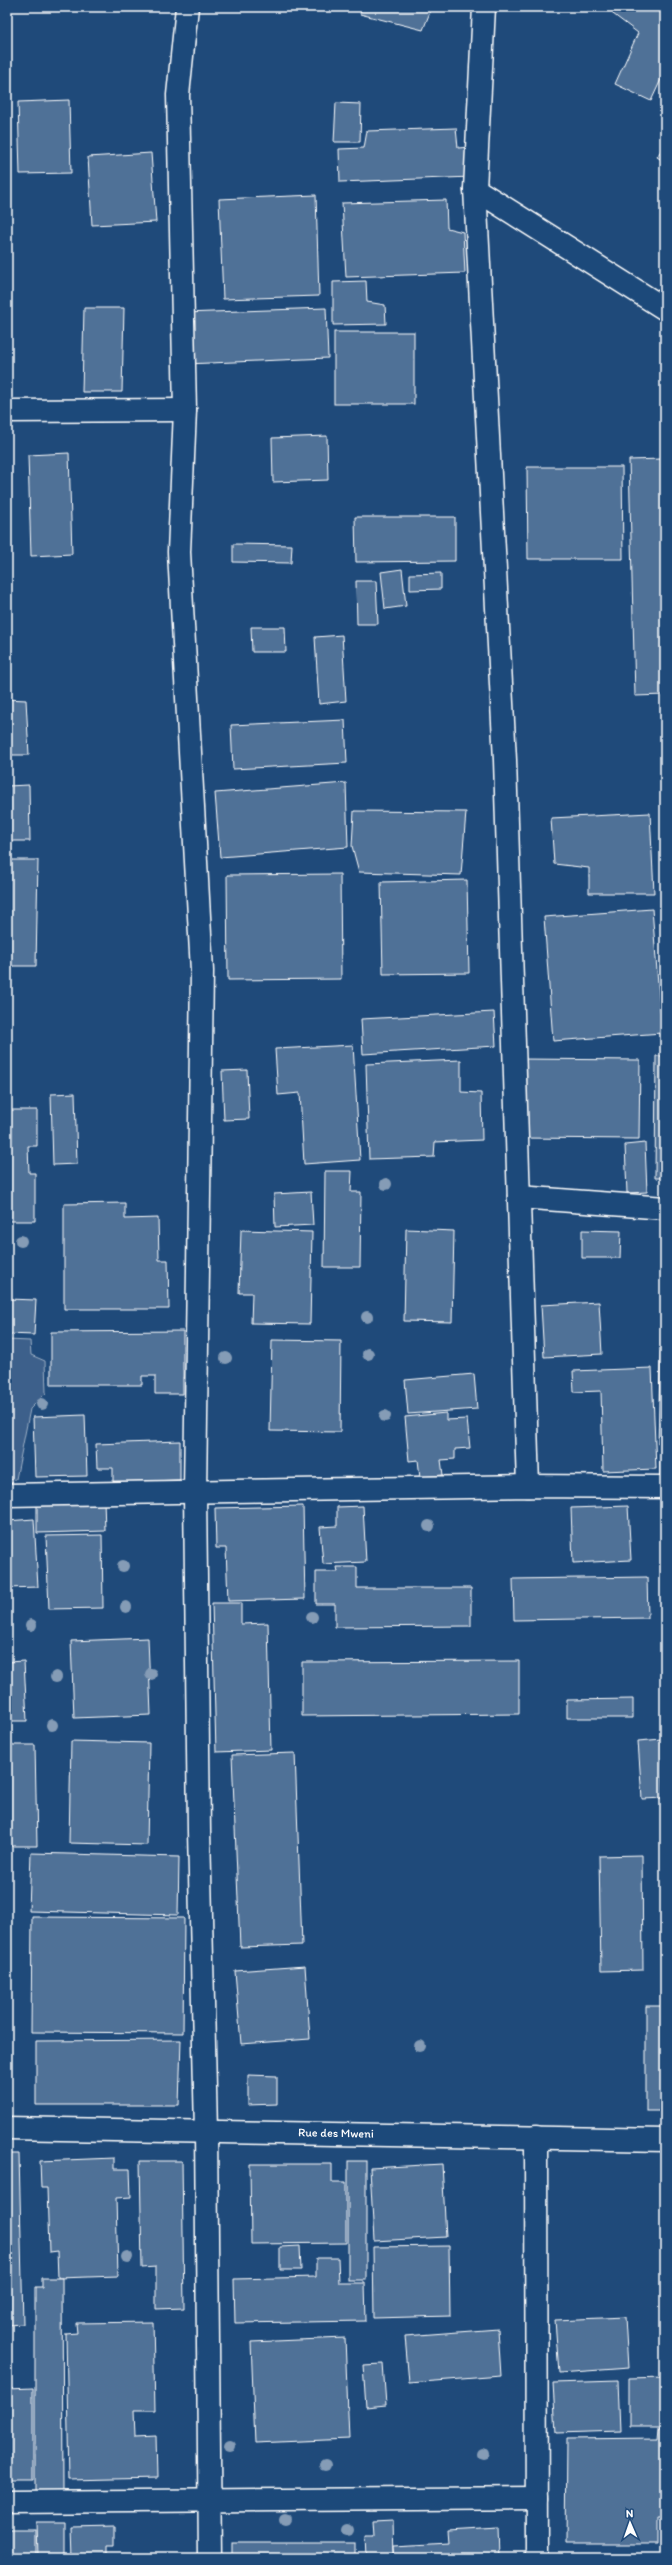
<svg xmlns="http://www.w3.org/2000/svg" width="672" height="2565" font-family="Itim,sans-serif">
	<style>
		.green { fill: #3c618b; stroke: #9eb0c5 }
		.building { fill: #507197; stroke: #fff }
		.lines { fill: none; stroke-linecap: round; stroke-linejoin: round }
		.minor-casing { stroke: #fff; stroke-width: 25 }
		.minor { stroke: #1f4a7a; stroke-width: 22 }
		.tree { fill: #859cb6 }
		.labels { text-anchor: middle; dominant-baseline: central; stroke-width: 3; stroke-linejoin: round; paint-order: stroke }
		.street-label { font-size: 12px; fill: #fff; stroke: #1f4a7a }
	</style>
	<rect width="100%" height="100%" fill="#1f4a7a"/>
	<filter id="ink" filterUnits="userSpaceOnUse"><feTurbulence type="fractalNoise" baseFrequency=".025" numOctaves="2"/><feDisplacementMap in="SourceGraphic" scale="8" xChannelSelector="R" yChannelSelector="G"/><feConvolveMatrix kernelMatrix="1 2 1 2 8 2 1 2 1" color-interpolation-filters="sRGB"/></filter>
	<g filter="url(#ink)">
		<!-- green -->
		<polygon class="green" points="7,1340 30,1341 31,1355 45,1361 46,1393 30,1409 16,1479 7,1480"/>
		<!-- building -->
		<g class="building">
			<polygon points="362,7 432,7 423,30 360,14"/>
			<polygon points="616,7 665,7 665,71 651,101 615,84 638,33 613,14"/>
			<polygon points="69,100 71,173 20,174 18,102"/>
			<polygon points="336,103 361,104 360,142 334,142"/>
			<polygon points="456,128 458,148 470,147 472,177 340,182 339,149 364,148 367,131"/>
			<polygon points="665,144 665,162 657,157"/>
			<polygon points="151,153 156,222 92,225 88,157"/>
			<polygon points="316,195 319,296 223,299 219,199"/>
			<polygon points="446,200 447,228 463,232 465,273 346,277 342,203"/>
			<polygon points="366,281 367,302 385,305 386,324 333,325 333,282"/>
			<polygon points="84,308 124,308 122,392 82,392"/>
			<polygon points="326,308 328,358 186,364 184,313"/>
			<rect x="334" y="332" width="80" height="72"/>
			<polygon points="7,419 9,507 7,507"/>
			<polygon points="327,436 328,480 273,482 272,438"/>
			<polygon points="69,453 72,554 31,556 28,455"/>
			<polygon points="662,459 665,695 635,696 629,460"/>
			<polygon points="527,467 622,467 623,559 528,559"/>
			<polygon points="355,517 455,517 455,561 356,562"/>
			<polygon points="233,544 292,545 291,563 233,562"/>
			<polygon points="402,569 406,606 385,609 381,572"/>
			<polygon points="441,573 441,589 410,590 410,574"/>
			<polygon points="356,581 376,581 378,624 357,624"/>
			<polygon points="251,627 285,627 286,652 252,652"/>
			<polygon points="342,635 346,701 319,704 315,637"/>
			<polygon points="7,699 26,700 29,755 7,755"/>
			<polygon points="345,720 347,763 233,769 231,725"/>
			<polygon points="346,783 348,847 220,857 215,793"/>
			<polygon points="29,785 30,841 7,841 7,786"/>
			<polygon points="354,811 466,812 461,875 359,872 352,846"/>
			<polygon points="650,813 654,893 589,893 589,868 554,864 551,818"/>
			<polygon points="7,860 38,860 36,966 7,966"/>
			<polygon points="340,874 341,979 228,980 227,875"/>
			<polygon points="467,880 469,973 383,974 381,882"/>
			<polygon points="652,909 662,1033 553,1041 544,917"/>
			<polygon points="494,1012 496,1046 363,1054 361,1019"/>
			<polygon points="353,1045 360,1160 304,1164 300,1093 278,1095 275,1049"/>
			<polygon points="656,1056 665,1056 665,1178 655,1178"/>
			<polygon points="521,1059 640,1060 639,1139 521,1138"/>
			<polygon points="461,1060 461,1092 481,1093 482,1140 435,1142 434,1157 369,1159 366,1064"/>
			<polygon points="247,1070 249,1119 224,1120 222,1071"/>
			<polygon points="75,1093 77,1164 53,1165 51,1094"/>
			<polygon points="7,1110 37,1110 37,1146 28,1146 29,1173 35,1173 35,1221 7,1221"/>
			<polygon points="645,1143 647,1192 627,1193 625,1145"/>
			<polygon points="325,1171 352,1171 351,1192 361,1192 360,1267 324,1267"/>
			<polygon points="311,1192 313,1225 275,1227 274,1194"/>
			<polygon points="125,1203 125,1219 158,1218 159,1260 168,1260 169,1309 64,1309 64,1204"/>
			<polygon points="406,1229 454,1231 452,1322 404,1321"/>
			<polygon points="241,1230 312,1232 310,1324 251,1323 252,1293 239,1293"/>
			<polygon points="582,1230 621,1231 620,1258 582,1258"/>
			<polygon points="663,1237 665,1237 665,1265"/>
			<polygon points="662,1294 665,1294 665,1444 658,1443"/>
			<polygon points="7,1299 36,1300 34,1335 7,1334"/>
			<polygon points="599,1302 602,1354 544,1357 541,1305"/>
			<polygon points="183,1331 183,1394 155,1394 155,1376 142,1376 142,1385 51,1385 51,1332"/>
			<polygon points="272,1340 341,1341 340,1432 270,1431"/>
			<polygon points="652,1368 656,1469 603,1471 601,1391 574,1392 573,1371"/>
			<polygon points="474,1374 477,1409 408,1414 405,1380"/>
			<polygon points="446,1413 446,1420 467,1419 470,1448 455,1449 455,1459 441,1460 443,1475 420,1477 418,1460 409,1461 405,1417"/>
			<polygon points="85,1415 87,1476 35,1477 33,1417"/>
			<polygon points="180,1441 180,1480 113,1482 113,1468 97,1468 96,1444"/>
			<polygon points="665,1448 665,1479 660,1479 660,1449"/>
			<polygon points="104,1500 105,1531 37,1533 37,1502"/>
			<polygon points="303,1506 305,1599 228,1601 226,1548 216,1548 215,1508"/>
			<polygon points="363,1506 366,1562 323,1564 320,1527 337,1526 337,1507"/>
			<polygon points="628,1506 631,1560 573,1563 571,1508"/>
			<polygon points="34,1519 38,1587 7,1588 7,1521"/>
			<polygon points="102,1535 103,1608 49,1609 46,1536"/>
			<polygon points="337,1567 357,1567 357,1588 471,1588 471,1626 335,1627 335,1604 316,1604 316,1572 338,1572"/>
			<polygon points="647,1577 648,1618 514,1620 513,1579"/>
			<polygon points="212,1603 241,1603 241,1624 268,1623 271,1750 216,1752"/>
			<polygon points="148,1638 151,1715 74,1718 71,1641"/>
			<polygon points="24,1661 27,1721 7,1721 7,1662"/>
			<polygon points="519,1661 519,1714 302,1716 302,1662"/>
			<polygon points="633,1699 633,1718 567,1718 567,1700"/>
			<polygon points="662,1739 665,1798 642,1799 638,1741"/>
			<polygon points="71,1741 149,1743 147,1845 69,1843"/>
			<polygon points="7,1745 35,1745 37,1846 7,1846"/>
			<polygon points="295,1753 302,1945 240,1947 232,1755"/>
			<polygon points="662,1820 665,1820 665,1863 663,1863"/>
			<polygon points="31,1853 179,1857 178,1915 29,1911"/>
			<polygon points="642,1855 643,1970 601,1971 599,1856"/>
			<polygon points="32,1917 184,1918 183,2033 31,2032"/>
			<polygon points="305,1966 310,2039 241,2044 235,1971"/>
			<rect x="646" y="2006" width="19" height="105"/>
			<polygon points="181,2040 179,2105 36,2105 36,2041"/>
			<polygon points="248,2075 277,2076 277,2104 248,2105"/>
			<polygon points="7,2154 19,2154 23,2324 7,2325"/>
			<polygon points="114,2158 114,2169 130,2169 131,2197 116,2198 118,2276 58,2278 57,2251 49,2252 47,2188 41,2188 40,2161"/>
			<polygon points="140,2161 182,2161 184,2308 156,2309 156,2267 142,2268"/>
			<rect x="348" y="2161" width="18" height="119"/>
			<polygon points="250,2164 332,2164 332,2182 346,2182 346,2243 251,2244"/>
			<polygon points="442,2164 446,2237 374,2241 370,2168"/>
			<polygon points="300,2246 301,2270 280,2270 280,2247"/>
			<polygon points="449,2246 450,2316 374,2318 373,2247"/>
			<polygon points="316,2258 338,2258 339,2283 365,2283 366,2321 235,2323 234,2279 316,2277"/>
			<polygon points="42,2278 62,2278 63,2493 35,2494 35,2287 42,2287"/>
			<polygon points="625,2317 628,2368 559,2373 555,2320"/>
			<polygon points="153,2322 155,2410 134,2410 135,2437 156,2436 157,2478 69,2480 66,2334 77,2333 76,2323"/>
			<polygon points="498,2329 501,2376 409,2383 405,2336"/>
			<polygon points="345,2338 349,2439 255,2443 251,2342"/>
			<polygon points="383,2364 386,2405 366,2407 363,2365"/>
			<polygon points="665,2377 665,2426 629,2426 629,2378"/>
			<polygon points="618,2381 620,2431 556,2433 553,2383"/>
			<polygon points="33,2388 33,2479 7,2479 7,2389"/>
			<polygon points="659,2427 665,2427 665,2519 657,2519 657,2544 566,2544 567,2439 658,2438"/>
			<polygon points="393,2520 394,2558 366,2558 365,2536 374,2536 373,2521"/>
			<polygon points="36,2522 65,2522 65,2558 37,2558"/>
			<polygon points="114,2526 114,2547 107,2547 107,2558 72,2558 71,2527"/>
			<polygon points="498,2528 499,2558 395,2558 394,2546 447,2543 446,2531"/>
			<rect x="7" y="2530" width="28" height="28"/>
			<rect x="232" y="2543" width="123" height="15"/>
		</g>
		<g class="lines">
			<defs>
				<g id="minor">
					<polyline points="187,7 178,95 185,410 179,552 202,971 195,1493 199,1831 206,2131 210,2558"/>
					<polyline points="484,7 475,189 505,760 528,1486"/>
					<polyline points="475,189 665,309"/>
					<polyline points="7,411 185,410"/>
					<polyline points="519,1197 665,1208"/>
					<polyline points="7,1495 528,1486 665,1487"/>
					<polyline points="7,2128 665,2140"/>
					<polyline points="536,2137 537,2558"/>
					<polyline points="7,2502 537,2498"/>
				</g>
			</defs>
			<!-- minor casing -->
			<use href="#minor" class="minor-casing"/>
			<!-- minor -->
			<use href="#minor" class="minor"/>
		</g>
		<!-- trees -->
		<g class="tree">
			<circle cx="386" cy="1184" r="6"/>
			<circle cx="21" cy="1241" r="6"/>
			<circle cx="367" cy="1317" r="6"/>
			<circle cx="368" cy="1354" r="6"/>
			<circle cx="226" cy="1358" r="6"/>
			<circle cx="42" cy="1404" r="6"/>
			<circle cx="385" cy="1416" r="6"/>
			<circle cx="429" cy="1526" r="6"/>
			<circle cx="123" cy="1566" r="6"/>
			<circle cx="126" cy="1607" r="6"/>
			<circle cx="312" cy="1617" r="6"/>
			<circle cx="31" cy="1625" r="6"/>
			<circle cx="151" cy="1674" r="6"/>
			<circle cx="56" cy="1677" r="6"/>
			<circle cx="52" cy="1725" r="6"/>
			<circle cx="420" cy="2046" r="6"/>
			<circle cx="127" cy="2257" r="6"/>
			<circle cx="230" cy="2446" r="6"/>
			<circle cx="483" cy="2453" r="6"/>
			<circle cx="325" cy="2466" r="6"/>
			<circle cx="285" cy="2520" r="6"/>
			<circle cx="348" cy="2529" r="6"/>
		</g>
	</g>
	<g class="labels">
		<!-- street labels -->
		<g class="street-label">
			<text transform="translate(336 2133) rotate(1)">Rue des Mweni</text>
		</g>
	</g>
	<!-- margin -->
	<rect width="672" height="2565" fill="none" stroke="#1f4a7a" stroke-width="24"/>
	<rect x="12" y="12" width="648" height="2541" fill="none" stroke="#fff" stroke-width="1.5" filter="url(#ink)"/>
	<!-- north arrow -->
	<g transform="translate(630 2523) rotate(358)" stroke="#1f4a7a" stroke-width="3" paint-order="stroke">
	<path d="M0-3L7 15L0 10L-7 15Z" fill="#ffffff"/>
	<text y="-6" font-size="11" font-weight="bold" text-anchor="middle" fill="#ffffff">N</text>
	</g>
</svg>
